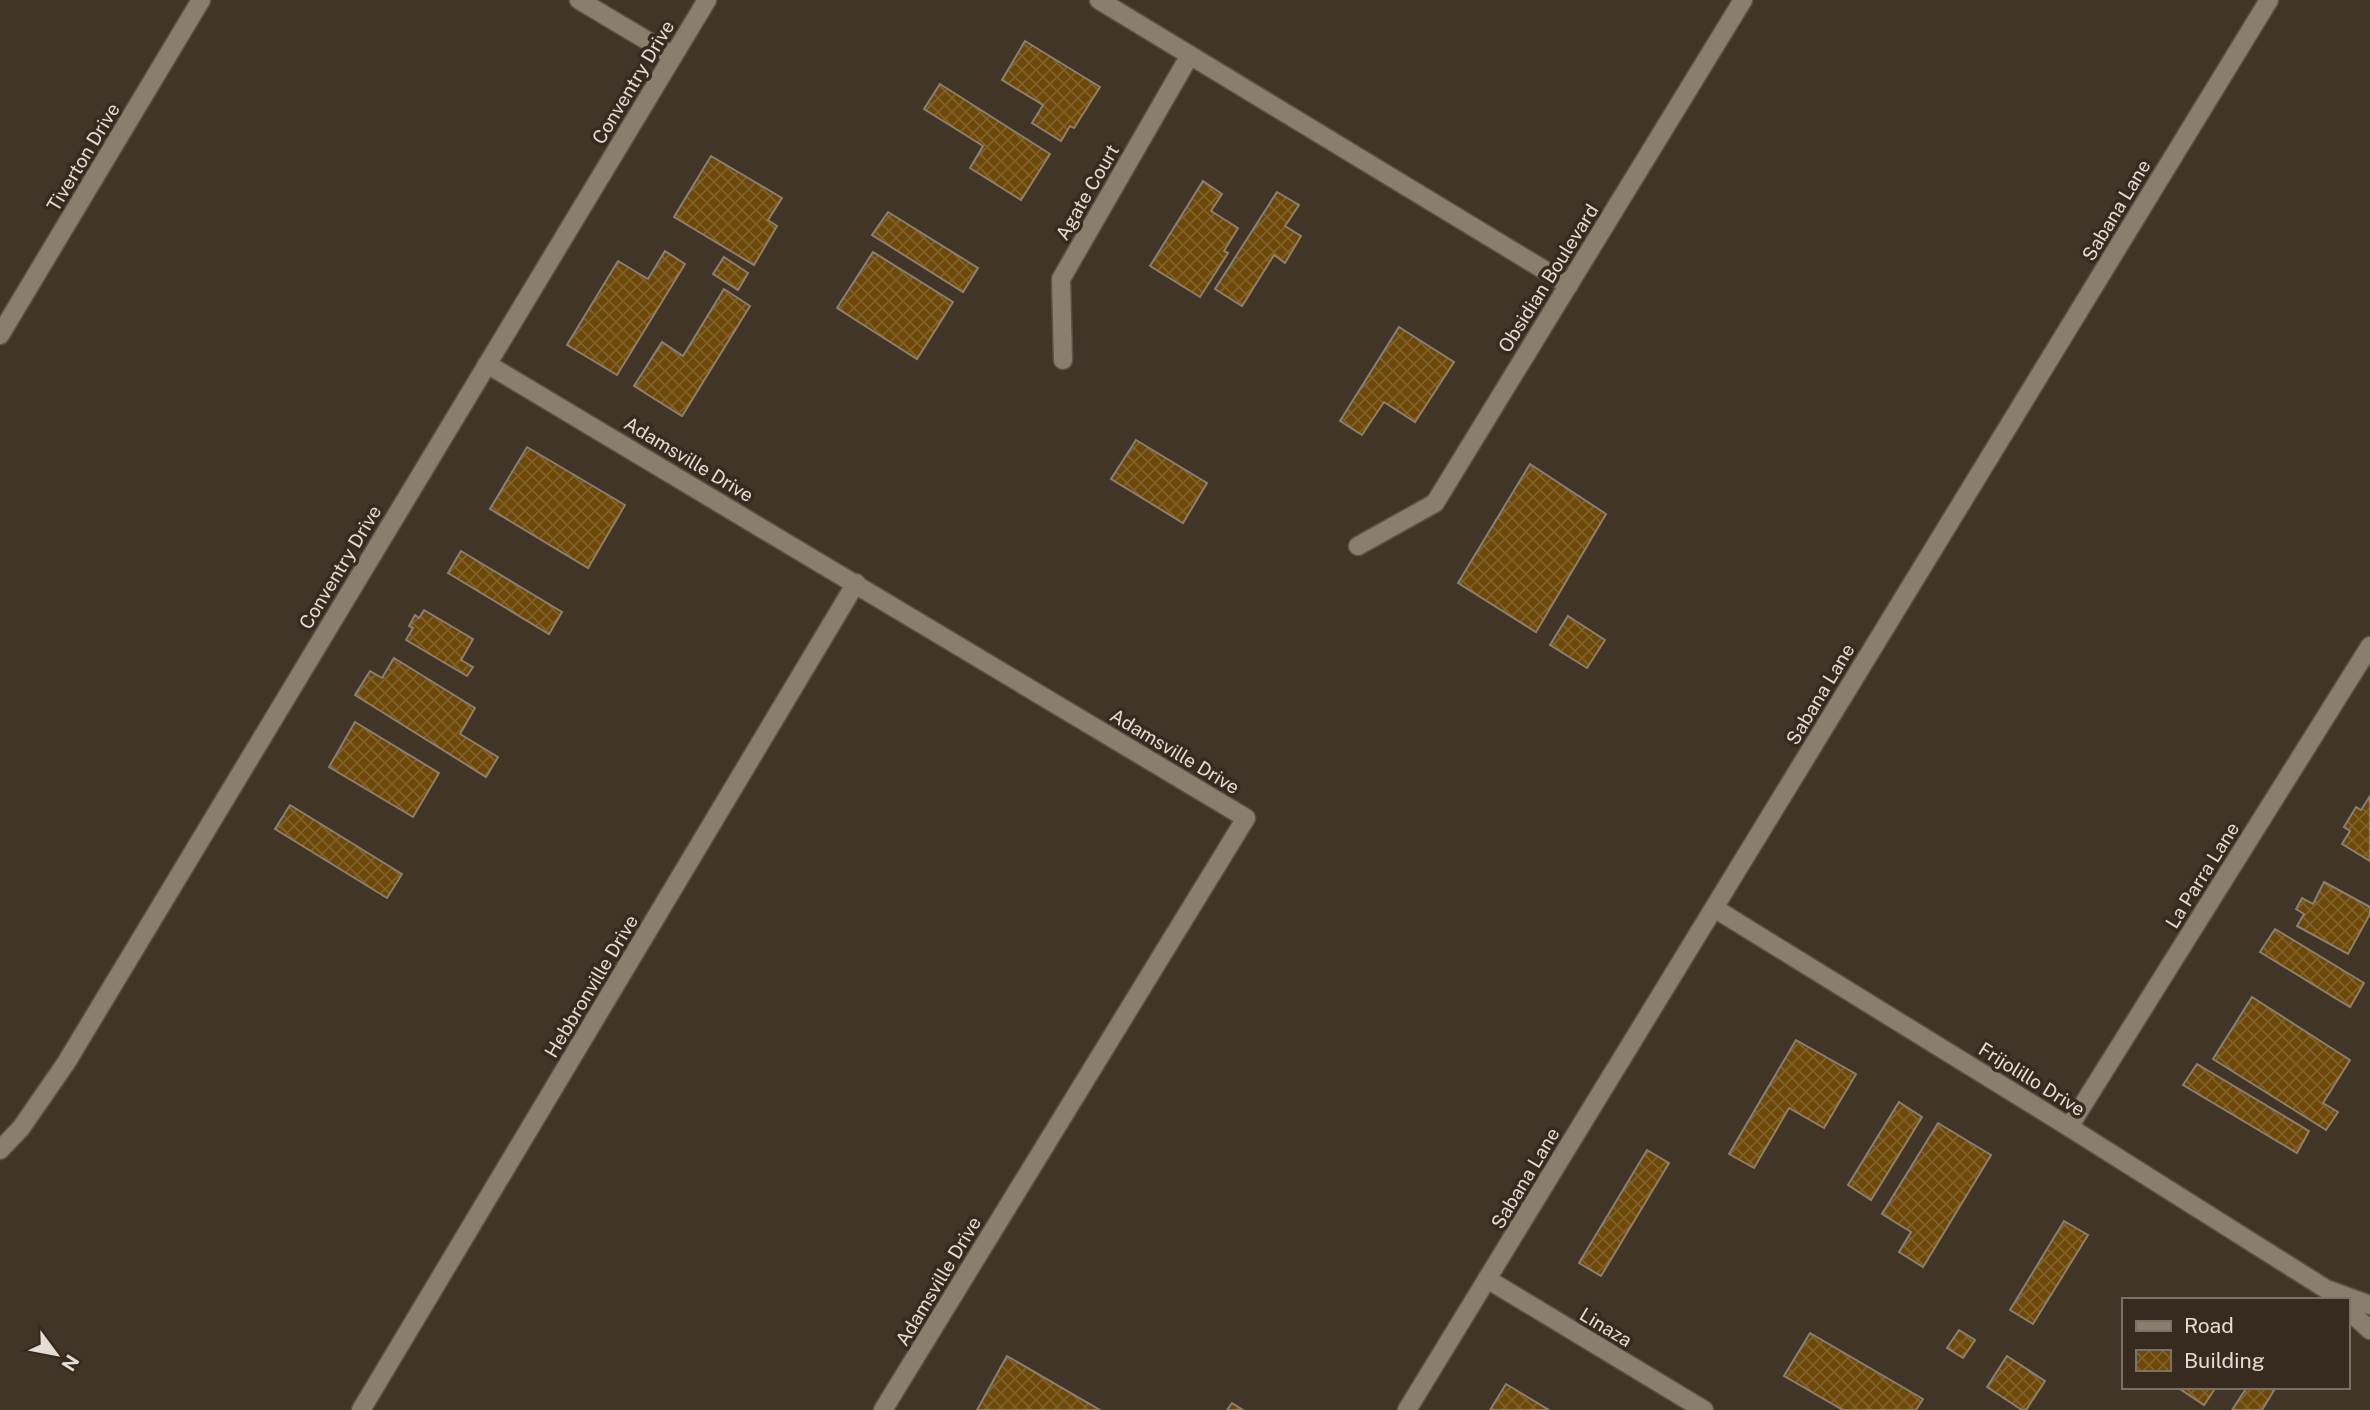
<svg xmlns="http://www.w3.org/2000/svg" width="2370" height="1410" font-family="'Public Sans',sans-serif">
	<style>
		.building { fill: url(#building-cross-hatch); stroke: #8b7f6f; stroke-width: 2 }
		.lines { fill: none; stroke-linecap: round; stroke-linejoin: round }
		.minor-casing { stroke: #5c5346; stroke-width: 21 }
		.minor { stroke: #8a7e6e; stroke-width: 18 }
		.labels { text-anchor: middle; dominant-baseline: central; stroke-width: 7; stroke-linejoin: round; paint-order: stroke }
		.street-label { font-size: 19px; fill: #e3ddd4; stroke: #362b1e }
	</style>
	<defs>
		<pattern id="building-cross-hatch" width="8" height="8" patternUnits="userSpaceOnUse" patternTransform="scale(1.75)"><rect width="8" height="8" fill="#6d4808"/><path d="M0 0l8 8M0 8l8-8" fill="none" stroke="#82622b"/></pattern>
	</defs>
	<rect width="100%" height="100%" fill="#403527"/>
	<!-- building -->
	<g class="building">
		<polygon points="1025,41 1100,87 1074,128 1070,126 1061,141 1032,123 1043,105 1002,80"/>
		<polygon points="940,84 1050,154 1021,200 970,168 983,146 924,109"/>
		<polygon points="711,156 782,198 768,220 777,226 754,265 674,217"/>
		<polygon points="1203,181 1222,194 1211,211 1238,228 1224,251 1228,253 1200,297 1150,266"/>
		<polygon points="1277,192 1299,205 1285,226 1301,236 1285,263 1274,255 1242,306 1215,289"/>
		<polygon points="888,212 978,268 963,292 872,235"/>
		<polygon points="665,251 685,264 617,375 567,345 618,261 648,279"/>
		<polygon points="873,252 953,302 917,359 837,308"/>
		<polygon points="724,257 748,273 738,290 713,274"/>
		<polygon points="724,289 750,306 682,416 634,386 662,342 683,356"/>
		<polygon points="1399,327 1454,362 1415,422 1384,402 1362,435 1340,421"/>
		<polygon points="1136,440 1207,483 1183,523 1111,479"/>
		<polygon points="527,447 625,505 588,568 490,509"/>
		<polygon points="1530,464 1606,514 1536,632 1458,583"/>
		<polygon points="461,551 562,612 549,634 448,573"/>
		<polygon points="424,610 473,639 461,660 473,667 467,676 406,640 413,628 409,626 415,615 419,618"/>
		<polygon points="1568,616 1605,640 1587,668 1550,645"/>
		<polygon points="394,658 475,708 460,734 498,757 486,777 355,695 370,671 382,678"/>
		<polygon points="355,722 439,773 413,817 329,767"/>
		<polygon points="2370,796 2370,861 2342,844 2350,831 2344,827 2356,807 2361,810"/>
		<polygon points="290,805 402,874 387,898 275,829"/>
		<polygon points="2324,882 2370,907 2370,914 2348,954 2297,926 2304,914 2296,909 2302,898 2313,904"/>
		<polygon points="2275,929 2364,983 2350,1007 2260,952"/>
		<polygon points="2252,997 2350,1060 2323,1103 2338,1112 2326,1130 2213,1059"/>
		<polygon points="1796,1040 1856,1074 1824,1128 1789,1108 1754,1168 1729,1154"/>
		<polygon points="2197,1064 2309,1131 2297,1153 2183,1085"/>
		<polygon points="1899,1102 1922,1117 1871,1200 1848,1185"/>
		<polygon points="1938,1123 1991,1155 1923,1267 1899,1252 1911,1232 1882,1214"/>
		<polygon points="1647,1150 1669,1163 1601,1276 1579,1263"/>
		<polygon points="2064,1221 2088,1235 2033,1324 2010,1310"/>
		<polygon points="1959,1330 1975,1340 1963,1358 1947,1348"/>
		<polygon points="1810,1333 1923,1399 1916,1410 1843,1410 1784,1376"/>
		<polygon points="1007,1356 1100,1410 977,1410"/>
		<polygon points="2007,1356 2045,1381 2026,1410 2022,1410 1987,1387"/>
		<polygon points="1506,1384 1549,1410 1490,1410"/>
		<polygon points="2177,1387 2216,1387 2204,1405"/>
		<polygon points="2247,1387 2276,1387 2262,1410 2232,1410"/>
		<polygon points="1232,1403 1243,1410 1227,1410"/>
	</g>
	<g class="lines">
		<defs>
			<g id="minor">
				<polyline points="579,0 673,56"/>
				<polyline points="1099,0 1569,285"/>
				<polyline points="0,335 201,0"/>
				<polyline points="1063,360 1061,279 1190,55"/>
				<polyline points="487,364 1246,818 883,1410"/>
				<polyline points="1358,546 1435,503 1743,0"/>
				<polyline points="1714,908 2069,1127 2326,1289 2337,1300"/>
				<polyline points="2069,1127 2370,646"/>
				<polyline points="0,1150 21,1128 66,1063 707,0"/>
				<polyline points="1487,1279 1704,1410"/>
				<polyline points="2329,1290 2370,1305"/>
				<polyline points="2347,1309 2370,1330"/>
				<polyline points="361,1410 856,583"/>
				<polyline points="1407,1410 2269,0"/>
			</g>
		</defs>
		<!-- minor casing -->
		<use href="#minor" class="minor-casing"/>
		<!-- minor -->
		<use href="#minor" class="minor"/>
	</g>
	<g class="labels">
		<!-- street labels -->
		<g class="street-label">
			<text transform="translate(633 82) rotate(-59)">Conventry Drive</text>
			<text transform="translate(83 157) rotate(-59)">Tiverton Drive</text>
			<text transform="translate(1087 192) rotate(-60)">Agate Court</text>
			<text transform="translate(2116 210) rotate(-59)">Sabana Lane</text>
			<text transform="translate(1548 278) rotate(-58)">Obsidian Boulevard</text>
			<text transform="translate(689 459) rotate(31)">Adamsville Drive</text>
			<text transform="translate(340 567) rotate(-59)">Conventry Drive</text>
			<text transform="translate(1820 694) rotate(-59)">Sabana Lane</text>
			<text transform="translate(1175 751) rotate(31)">Adamsville Drive</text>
			<text transform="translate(2202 875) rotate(-58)">La Parra Lane</text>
			<text transform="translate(591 986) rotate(-59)">Hebbronville Drive</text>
			<text transform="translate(2032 1079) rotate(32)">Frijolillo Drive</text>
			<text transform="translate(1525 1178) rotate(-59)">Sabana Lane</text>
			<text transform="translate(938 1281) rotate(-59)">Adamsville Drive</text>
			<text transform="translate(1606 1327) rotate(31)">Linaza</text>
		</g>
	</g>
	<!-- legend -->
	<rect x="2122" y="1298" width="228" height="91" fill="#362b1e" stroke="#7b7267" stroke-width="2"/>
	<rect x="2136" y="1321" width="35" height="10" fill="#8a7e6e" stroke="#7b7267" stroke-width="2"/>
	<text x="2184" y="1333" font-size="21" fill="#e3ddd4">Road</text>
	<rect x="2136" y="1350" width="35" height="21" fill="url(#building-cross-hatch)" stroke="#7b7267" stroke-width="2"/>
	<text x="2184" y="1368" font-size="21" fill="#e3ddd4">Building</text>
	<!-- north arrow -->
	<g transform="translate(56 1354) rotate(122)" stroke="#362b1e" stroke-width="5" paint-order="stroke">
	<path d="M0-5L12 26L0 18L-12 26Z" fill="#e3ddd4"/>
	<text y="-10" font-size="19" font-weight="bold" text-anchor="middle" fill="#e3ddd4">N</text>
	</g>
</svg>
